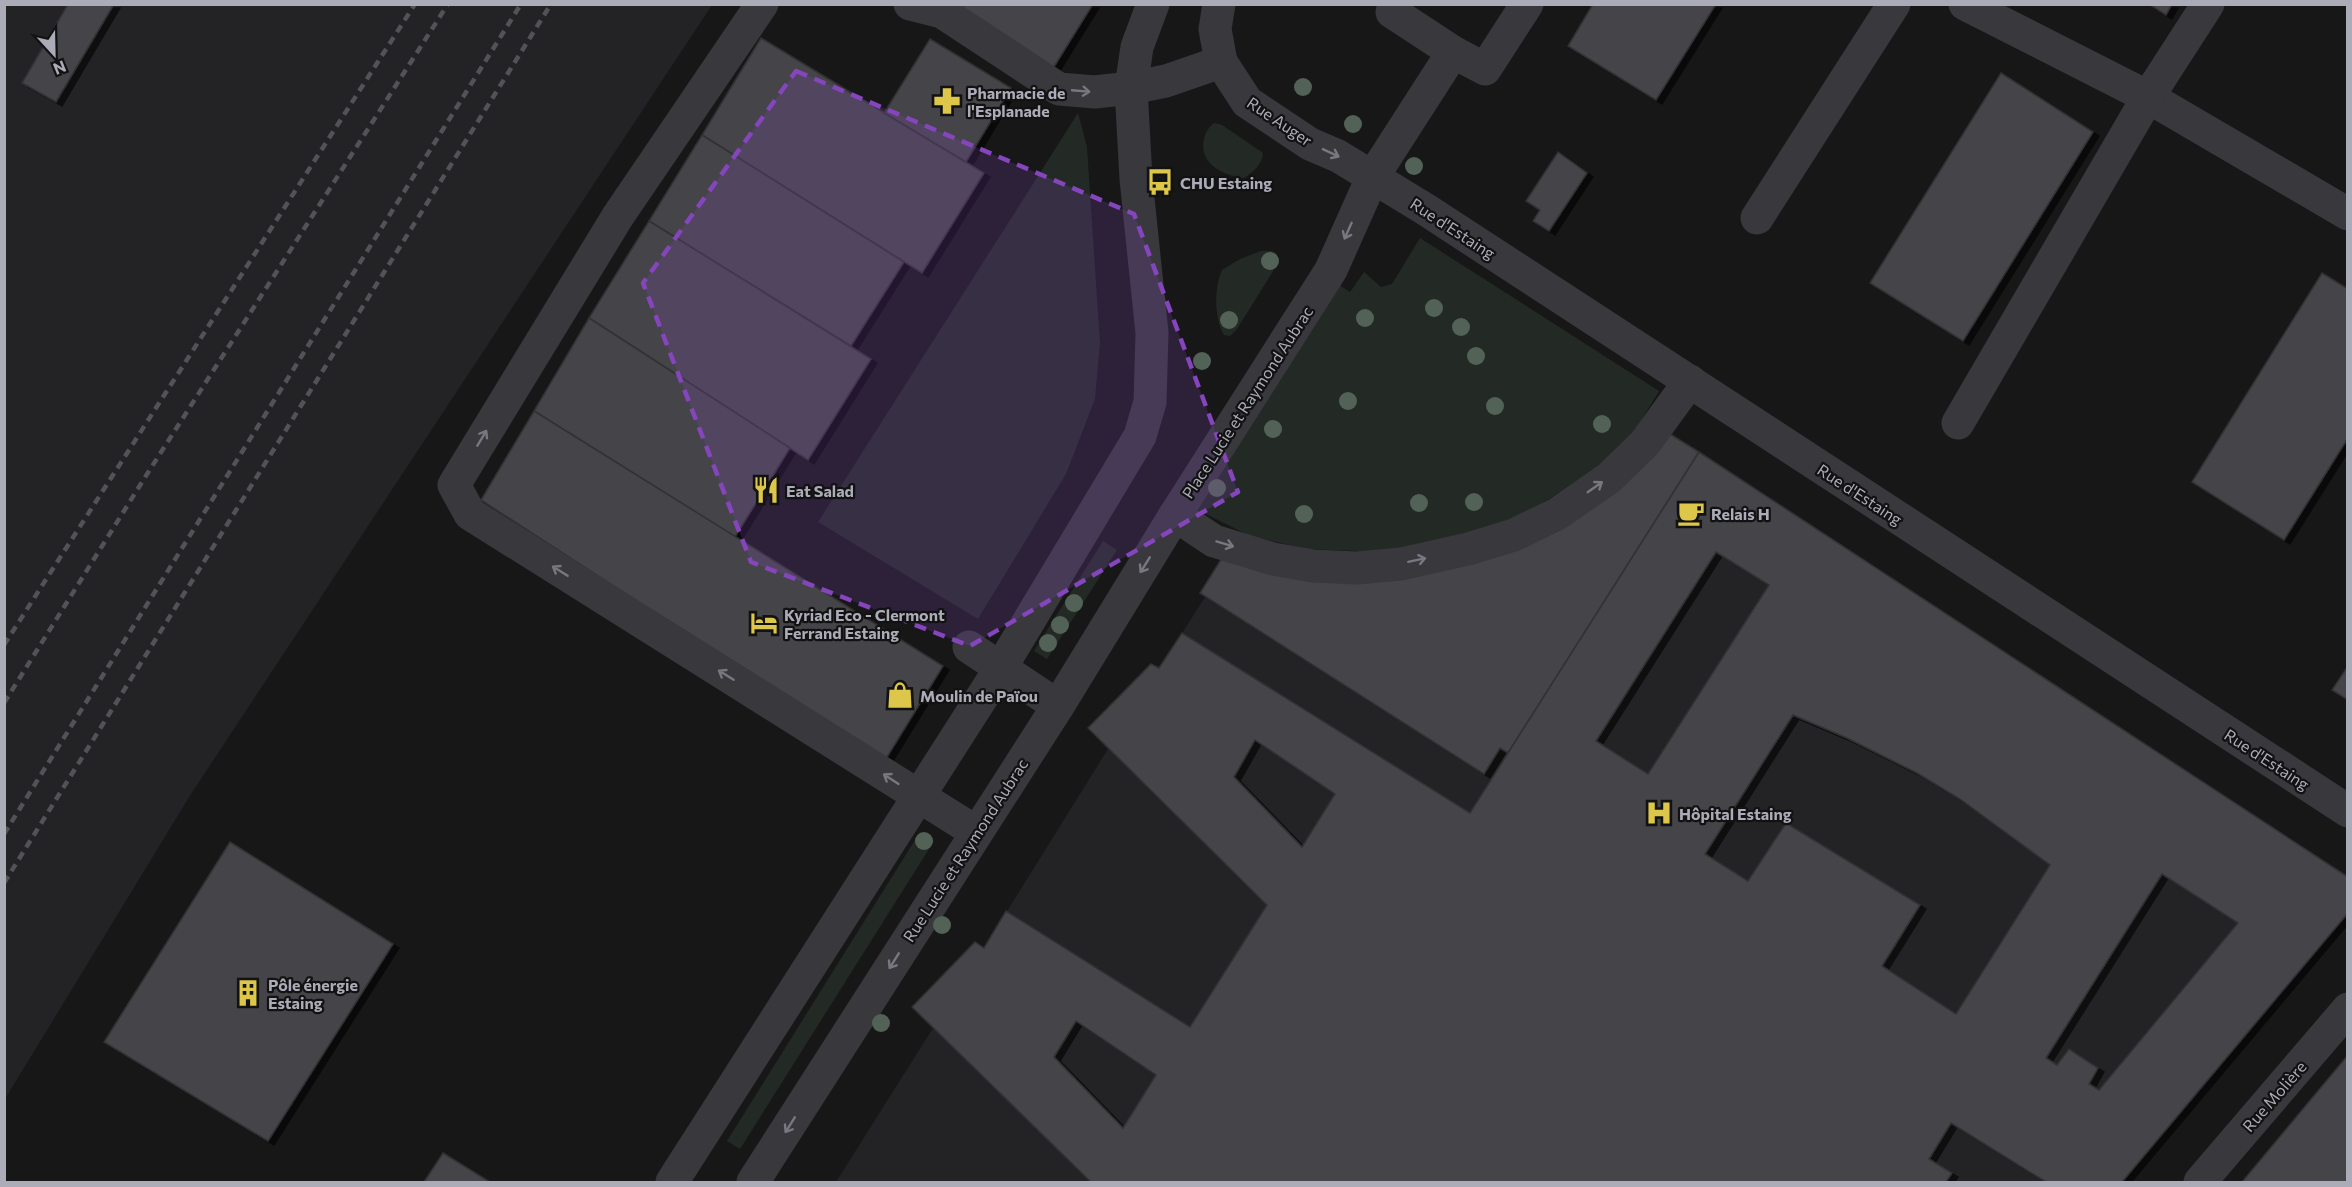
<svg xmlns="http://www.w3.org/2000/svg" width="2352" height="1187" font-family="Commissioner,sans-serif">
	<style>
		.built { fill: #232325 }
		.green { fill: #232a25 }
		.building { fill: #444448; stroke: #323134; stroke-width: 1.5; fill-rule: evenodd; filter: url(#shadow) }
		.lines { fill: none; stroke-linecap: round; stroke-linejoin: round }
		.minor { stroke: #38383d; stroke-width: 33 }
		.rail { stroke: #525258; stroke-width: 4.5; stroke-dasharray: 8 6; stroke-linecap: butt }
		.tree { fill: #536257 }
		.oneway { stroke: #777880 }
		.marked { fill: #8546bd; fill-opacity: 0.2; stroke: #8546bd; stroke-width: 4.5; stroke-dasharray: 12 8; stroke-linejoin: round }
		.labels { text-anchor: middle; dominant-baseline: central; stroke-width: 4.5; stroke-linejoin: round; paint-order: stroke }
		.poi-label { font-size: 16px; font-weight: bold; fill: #abacb7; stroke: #121213; text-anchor: start }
		.street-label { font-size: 16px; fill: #abacb7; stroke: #121213 }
	</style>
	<defs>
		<filter id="shadow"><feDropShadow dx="6" dy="4" stdDeviation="0" flood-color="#0009"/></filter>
	</defs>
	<rect width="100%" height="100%" fill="#171718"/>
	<!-- built -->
	<g class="built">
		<polygon points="5,5 712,5 191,794 5,1099"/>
		<polygon points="1670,434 2347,877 2347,913 2122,1182 836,1182 933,1028 912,1007 984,948 1108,749 1088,728 1151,664 1160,668 1205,597 1200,593 1222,558 1440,570"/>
	</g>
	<!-- green -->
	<g class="green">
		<polygon points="1078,113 1087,147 1100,343 1095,399 1066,474 978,619 818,522"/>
		<path d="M 1214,123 L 1222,125 L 1263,153 C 1262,165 1253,172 1244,178 C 1232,177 1216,171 1209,162 C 1199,150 1203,131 1214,123 Z"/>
		<polygon points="1420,238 1659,391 1636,429 1625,442 1596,468 1549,499 1508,522 1472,535 1383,552 1307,549 1250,536 1190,506 1335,282 1350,292 1364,272 1381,287 1392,284"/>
		<path d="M 1261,251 L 1272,251 L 1277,254 L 1278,263 L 1237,329 L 1230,336 L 1224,335 C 1214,318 1214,288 1222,270 L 1240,259 Z"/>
		<polygon points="1103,541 1117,550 1047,659 1034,651"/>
		<polygon points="920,832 934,841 740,1149 727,1141"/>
	</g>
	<!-- building -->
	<g class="building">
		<polygon points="68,4 114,4 56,102 22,83"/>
		<polygon points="949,4 1093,4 1052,70"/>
		<polygon points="1593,4 1716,4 1656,100 1568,46"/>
		<polygon points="2149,4 2172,4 2166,15"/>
		<polygon points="761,38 984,173 922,273 702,135"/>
		<polygon points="930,39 1011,88 966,162 884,113"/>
		<polygon points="2001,73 2093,132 1963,341 1870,283"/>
		<polygon points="702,135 904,262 851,346 649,221"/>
		<polygon points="1558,152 1587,173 1549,231 1533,221 1540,210 1526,201"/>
		<polygon points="649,221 871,359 808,460 589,318"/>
		<polygon points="2322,273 2348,289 2348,438 2284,540 2192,482"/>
		<polygon points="589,318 790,448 735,537 534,411"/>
		<polygon points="534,411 943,666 884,762 481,500"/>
		<polygon points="1670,434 1699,452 1508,753 1500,748 1484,774 1200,593 1222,558 1511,549"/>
		<path d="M 1699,452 L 2348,877 L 2348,913 L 2122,1182 L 2046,1182 L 1951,1123 L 1929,1159 L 1952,1173 L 1946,1182 L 1091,1182 L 912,1007 L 975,942 L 984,948 L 1006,911 L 1190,1027 L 1267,905 L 1088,728 L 1151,664 L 1159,668 L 1182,633 L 1470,813 ZM 1716,552 L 1769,585 L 1648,774 L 1596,741 ZM 1793,715 L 1847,738 L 1917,773 L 1960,799 L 2050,865 L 1956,1014 L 1882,966 L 1920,905 L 1786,823 L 1748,881 L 1705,854 ZM 1255,740 L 1335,794 L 1302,847 L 1234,777 ZM 2162,874 L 2238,923 L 2099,1090 L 2089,1084 L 2098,1068 L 2069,1049 L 2057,1065 L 2046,1058 ZM 1076,1021 L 1156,1075 L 1123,1128 L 1054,1057 Z"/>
		<polygon points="2348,666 2348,700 2332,690"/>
		<polygon points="230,842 393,944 268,1141 104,1042"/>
		<polygon points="2348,1055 2348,1182 2242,1182"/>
		<polygon points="443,1153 490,1182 424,1182"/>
	</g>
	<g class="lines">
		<!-- minor -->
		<g class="minor">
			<polyline points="762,4 618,216 454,485 470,514 976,832"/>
			<polyline points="910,4 942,12 1059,89 1095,92 1131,88 1166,81 1221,62"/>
			<polyline points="1219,4 1215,29 1221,62 1247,102 1310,144 1338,156 1425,209 2348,811"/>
			<polyline points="1397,4 1392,12 1453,52 1485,69 1527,4"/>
			<polyline points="2208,4 2148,97 2348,214"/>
			<polyline points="1757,218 1894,4"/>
			<polyline points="1958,423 2148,97 1965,4"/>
			<polyline points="1175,515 1214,541 1273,559 1313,566 1357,568 1401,564 1468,549 1514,535 1557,514 1609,478 1645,443 1690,381"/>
			<polyline points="969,647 1058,706"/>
			<polyline points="672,1182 1000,669 1140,436 1150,402 1152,333 1136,179 1131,88 1137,47 1153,4"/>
			<polyline points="753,1182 1058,706 1175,515 1331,270 1372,178 1453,52"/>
			<polyline points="2200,1182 2348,1009"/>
		</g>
		<!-- rail -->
		<g class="rail">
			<polyline points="4,645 415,4"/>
			<polyline points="4,703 149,471 448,4"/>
			<polyline points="4,834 521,4"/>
			<polyline points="4,883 551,4"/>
		</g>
	</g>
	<!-- trees -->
	<g class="tree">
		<circle cx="1303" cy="87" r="9"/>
		<circle cx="1353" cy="124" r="9"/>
		<circle cx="1414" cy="166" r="9"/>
		<circle cx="1270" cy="261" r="9"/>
		<circle cx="1434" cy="308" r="9"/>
		<circle cx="1365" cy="318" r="9"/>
		<circle cx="1229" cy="320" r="9"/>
		<circle cx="1461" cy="327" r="9"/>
		<circle cx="1476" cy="356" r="9"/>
		<circle cx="1202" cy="361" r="9"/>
		<circle cx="1348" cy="401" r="9"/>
		<circle cx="1495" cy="406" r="9"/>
		<circle cx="1602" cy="424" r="9"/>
		<circle cx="1273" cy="429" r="9"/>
		<circle cx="1217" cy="488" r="9"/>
		<circle cx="1474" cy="502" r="9"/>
		<circle cx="1419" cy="503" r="9"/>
		<circle cx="1304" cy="514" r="9"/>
		<circle cx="1074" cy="603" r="9"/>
		<circle cx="1060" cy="625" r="9"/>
		<circle cx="1048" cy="643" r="9"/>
		<circle cx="924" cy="841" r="9"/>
		<circle cx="942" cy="925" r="9"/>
		<circle cx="881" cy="1023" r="9"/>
	</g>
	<!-- one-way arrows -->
	<defs><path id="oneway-shaft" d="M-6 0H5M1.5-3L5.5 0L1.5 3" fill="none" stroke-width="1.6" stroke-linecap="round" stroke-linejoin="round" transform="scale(1.5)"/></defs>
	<g class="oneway">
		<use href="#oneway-shaft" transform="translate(1081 91) rotate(5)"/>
		<use href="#oneway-shaft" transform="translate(1331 153) rotate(25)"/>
		<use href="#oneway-shaft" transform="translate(1348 231) rotate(114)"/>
		<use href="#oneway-shaft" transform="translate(482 438) rotate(-59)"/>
		<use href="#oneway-shaft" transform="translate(1595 487) rotate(-35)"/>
		<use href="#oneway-shaft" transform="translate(1225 544) rotate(17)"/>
		<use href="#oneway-shaft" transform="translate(1417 560) rotate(-12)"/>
		<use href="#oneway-shaft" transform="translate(1145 565) rotate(122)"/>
		<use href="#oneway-shaft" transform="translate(560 571) rotate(-148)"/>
		<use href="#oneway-shaft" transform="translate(726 675) rotate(-148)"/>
		<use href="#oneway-shaft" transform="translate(891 779) rotate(-147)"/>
		<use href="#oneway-shaft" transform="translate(894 961) rotate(122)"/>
		<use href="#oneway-shaft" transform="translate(790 1125) rotate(122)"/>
	</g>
	<!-- marked area -->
	<path class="marked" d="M 796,71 L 1134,214 L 1238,492 L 970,646 L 751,562 L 643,283 Z"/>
	<!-- icons -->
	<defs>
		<symbol id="pharmacy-bare" viewBox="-9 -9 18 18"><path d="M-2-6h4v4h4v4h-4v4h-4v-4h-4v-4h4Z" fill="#ddc74a" stroke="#121213" stroke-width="2.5" paint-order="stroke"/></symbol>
		<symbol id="bus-bare" viewBox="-9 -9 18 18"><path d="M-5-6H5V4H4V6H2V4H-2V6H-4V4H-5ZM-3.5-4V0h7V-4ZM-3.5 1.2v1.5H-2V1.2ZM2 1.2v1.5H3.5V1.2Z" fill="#ddc74a" stroke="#121213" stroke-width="2.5" paint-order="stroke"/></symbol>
		<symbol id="restaurant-bare" viewBox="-9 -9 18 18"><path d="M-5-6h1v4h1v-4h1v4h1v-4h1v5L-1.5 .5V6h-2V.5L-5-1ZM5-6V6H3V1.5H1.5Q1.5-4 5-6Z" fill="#ddc74a" stroke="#121213" stroke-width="2.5" paint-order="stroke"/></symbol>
		<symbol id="cafe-bare" viewBox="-9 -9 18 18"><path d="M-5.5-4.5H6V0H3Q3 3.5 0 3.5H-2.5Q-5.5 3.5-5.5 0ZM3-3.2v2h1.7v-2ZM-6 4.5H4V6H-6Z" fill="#ddc74a" stroke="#121213" stroke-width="2.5" paint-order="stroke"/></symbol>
		<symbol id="hotel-bare" viewBox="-9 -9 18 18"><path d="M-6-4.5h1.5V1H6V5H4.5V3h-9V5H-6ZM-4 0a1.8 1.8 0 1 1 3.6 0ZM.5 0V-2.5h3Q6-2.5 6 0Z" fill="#ddc74a" stroke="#121213" stroke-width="2.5" paint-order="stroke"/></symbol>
		<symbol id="shop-bare" viewBox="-9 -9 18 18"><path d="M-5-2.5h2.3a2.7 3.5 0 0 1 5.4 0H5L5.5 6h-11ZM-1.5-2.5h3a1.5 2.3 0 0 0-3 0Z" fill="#ddc74a" stroke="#121213" stroke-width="2.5" paint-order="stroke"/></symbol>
		<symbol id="hospital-bare" viewBox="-9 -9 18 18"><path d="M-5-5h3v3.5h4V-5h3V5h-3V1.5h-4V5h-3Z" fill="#ddc74a" stroke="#121213" stroke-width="2.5" paint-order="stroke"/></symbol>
		<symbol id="building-bare" viewBox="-9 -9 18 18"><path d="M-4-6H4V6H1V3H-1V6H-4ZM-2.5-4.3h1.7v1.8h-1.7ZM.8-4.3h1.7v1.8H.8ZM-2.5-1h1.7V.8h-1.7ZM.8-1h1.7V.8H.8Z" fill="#ddc74a" stroke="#121213" stroke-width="2.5" paint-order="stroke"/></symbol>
	</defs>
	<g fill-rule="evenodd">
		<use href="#pharmacy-bare" x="928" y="82" width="38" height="38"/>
		<use href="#bus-bare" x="1141" y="163" width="38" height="38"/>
		<use href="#restaurant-bare" x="747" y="471" width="38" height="38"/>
		<use href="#cafe-bare" x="1672" y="494" width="38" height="38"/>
		<use href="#hotel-bare" x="745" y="604" width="38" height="38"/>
		<use href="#shop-bare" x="881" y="676" width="38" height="38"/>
		<use href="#hospital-bare" x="1640" y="794" width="38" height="38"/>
		<use href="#building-bare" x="229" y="974" width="38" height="38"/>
	</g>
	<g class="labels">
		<!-- poi labels -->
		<g class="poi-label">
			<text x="967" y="92">Pharmacie de<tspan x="967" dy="18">l'Esplanade</tspan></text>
			<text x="1180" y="182">CHU Estaing</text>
			<text x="786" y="490">Eat Salad</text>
			<text x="1711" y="513">Relais H</text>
			<text x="784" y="614">Kyriad Eco - Clermont<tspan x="784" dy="18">Ferrand Estaing</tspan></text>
			<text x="920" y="695">Moulin de Païou</text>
			<text x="1679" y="813">Hôpital Estaing</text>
			<text x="268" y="984">Pôle énergie<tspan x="268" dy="18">Estaing</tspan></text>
		</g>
		<!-- street labels -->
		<g class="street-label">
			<text transform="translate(1280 121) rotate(34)">Rue Auger</text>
			<text transform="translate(1453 228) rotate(33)">Rue d'Estaing</text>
			<text transform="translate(1247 402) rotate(-57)">Place Lucie et Raymond Aubrac</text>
			<text transform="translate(1860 494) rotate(33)">Rue d'Estaing</text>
			<text transform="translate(2267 759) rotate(33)">Rue d'Estaing</text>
			<text transform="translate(965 850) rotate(-57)">Rue Lucie et Raymond Aubrac</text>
			<text transform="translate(2274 1096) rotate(-49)">Rue Molière</text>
		</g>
	</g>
	<!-- border -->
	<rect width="2352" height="1187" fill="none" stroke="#abacb7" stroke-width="12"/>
	<!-- north arrow -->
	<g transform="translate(54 54) rotate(158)" stroke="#121213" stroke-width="4.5" paint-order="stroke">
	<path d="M0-4.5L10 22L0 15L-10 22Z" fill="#abacb7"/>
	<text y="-9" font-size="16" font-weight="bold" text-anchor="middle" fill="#abacb7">N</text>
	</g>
</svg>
